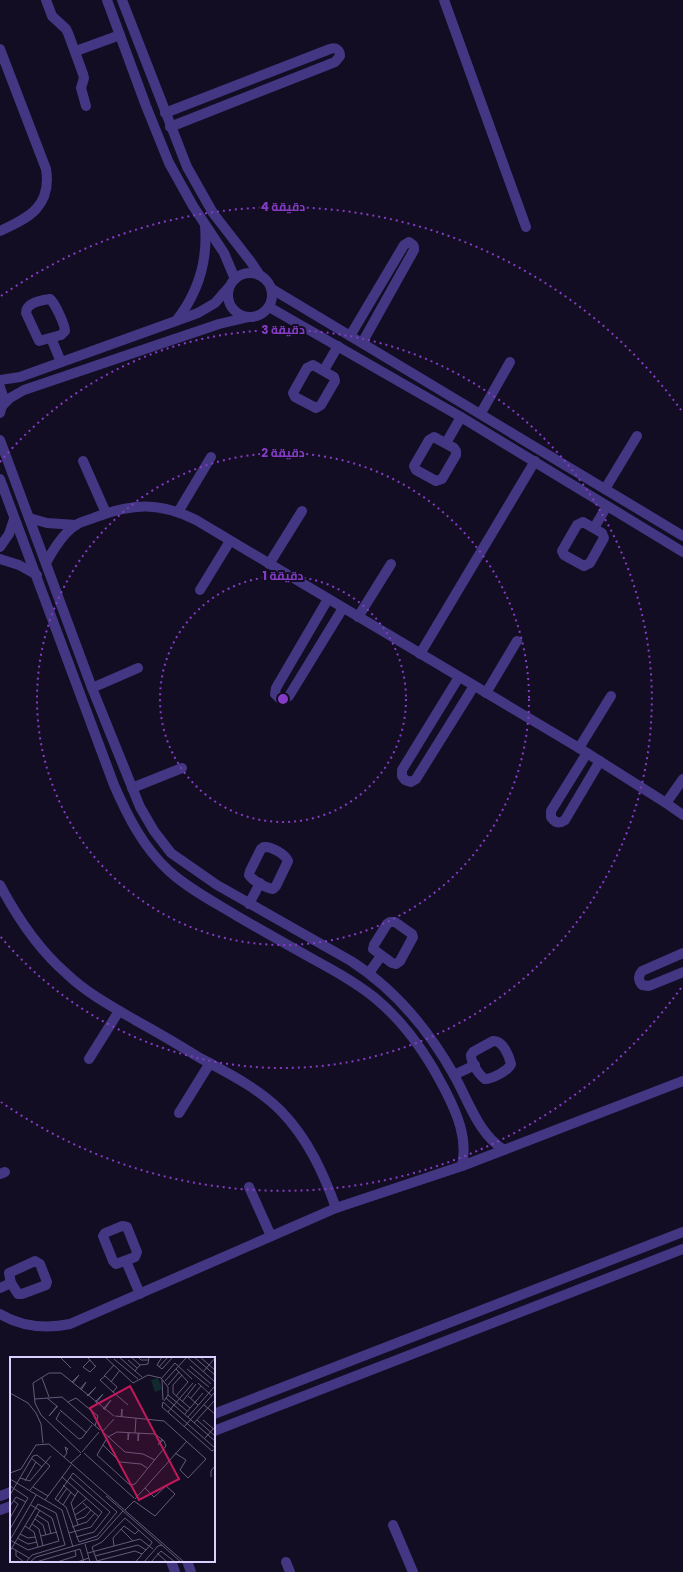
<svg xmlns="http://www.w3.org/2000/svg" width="683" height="1572" font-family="Poppins,Cairo,sans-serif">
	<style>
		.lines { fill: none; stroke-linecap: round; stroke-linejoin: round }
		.street { stroke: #433783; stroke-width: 10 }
		.ring { fill: none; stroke: #843cc5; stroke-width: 2; stroke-dasharray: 2 4 }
		.inset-road { fill: none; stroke: #635b7b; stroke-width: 1 }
		.view { fill: #c2185b; fill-opacity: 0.15; stroke: #c2185b; stroke-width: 2 }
		.inset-edge { fill: none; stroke: #dacfff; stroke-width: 2 }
		.centre { fill: #843cc5; stroke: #130d23; stroke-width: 2 }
		.ring-label { font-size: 12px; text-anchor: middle; font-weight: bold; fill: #843cc5; stroke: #130d23; stroke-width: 4; stroke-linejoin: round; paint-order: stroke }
	</style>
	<rect width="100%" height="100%" fill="#130d23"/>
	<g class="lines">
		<!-- street -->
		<g class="street">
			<polyline points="46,0 52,16 66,29 68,33 83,74 84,78 81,88 86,106"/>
			<polyline points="107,0 146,106 169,163 193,206 224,253 235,279"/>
			<polyline points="122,0 187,167 213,213 251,262 259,274"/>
			<polyline points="444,0 526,227"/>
			<path d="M 0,49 L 46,169 C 52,206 29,218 0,231"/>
			<polyline points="76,51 120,35"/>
			<path d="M 165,113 L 330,49 C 336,47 340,50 340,56 L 335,62 L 170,127"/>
			<circle cx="250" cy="295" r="22"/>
			<polyline points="272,289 683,536"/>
			<path d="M 50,299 C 55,303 65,325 65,331 L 61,335 L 39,341 L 26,313 C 26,303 42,300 50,299 Z"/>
			<polyline points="269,307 461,417 683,552"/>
			<path d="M 176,321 C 198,293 208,262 205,226"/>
			<polyline points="350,336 404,245 409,242 413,245 414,247 414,250 362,343"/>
			<polyline points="51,338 61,362"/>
			<polygon points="313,365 334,377 335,381 321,405 316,408 295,397 293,393 307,368"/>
			<polyline points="324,370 338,346"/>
			<polyline points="0,380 20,377 198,313 215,303 229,287"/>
			<polyline points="0,387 4,399 0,413"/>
			<polyline points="3,405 10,398 24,390 219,324 249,317"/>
			<polyline points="481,413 510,362"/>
			<polygon points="434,437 454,448 456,451 456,455 442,479 436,481 416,470 414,466 429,440"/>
			<path d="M 0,440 L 92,688 L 140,807 L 154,831 L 171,853 L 217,885 L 351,961 C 396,990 428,1029 454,1075 C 469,1102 478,1133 504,1150"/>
			<polyline points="446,443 461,417"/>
			<polyline points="83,461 106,513"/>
			<path d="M 0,479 L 114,785 C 128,817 143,847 169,871 C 189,889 214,902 237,916 C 261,930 286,944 311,958 C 333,970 355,982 375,998 C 404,1022 427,1055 444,1088 C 457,1113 468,1138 462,1166"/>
			<polyline points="605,489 637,436"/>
			<polyline points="178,512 211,457"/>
			<polyline points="29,518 47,523 76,525"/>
			<polygon points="583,522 602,533 604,538 590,563 584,566 564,555 562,551 577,525"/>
			<polyline points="594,528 607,506"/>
			<polyline points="0,547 9,534 14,519"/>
			<polyline points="0,559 19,565 37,575"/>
			<path d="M 46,563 C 53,550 63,533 76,525 C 82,521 90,520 96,517 C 133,503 160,502 196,520 L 579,748 L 666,803 L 683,815"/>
			<polyline points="269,564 302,511"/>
			<polyline points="200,590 230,541"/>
			<polyline points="328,599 276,688 275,694 279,698 284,699 289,696 343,608"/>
			<polyline points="358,617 391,564"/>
			<polyline points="420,654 535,461"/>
			<polyline points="459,677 402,770 402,776 405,780 411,782 416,779 474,686"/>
			<polyline points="92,688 138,668"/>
			<polyline points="486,693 517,641"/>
			<polyline points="579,748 611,696"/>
			<path d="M 587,753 L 551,811 L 551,817 C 555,823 559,824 565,820 L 600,761"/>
			<polyline points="132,788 182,768"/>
			<polyline points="666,803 683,779"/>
			<path d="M 264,847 C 271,846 285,854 288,861 L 276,886 L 273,889 C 266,888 253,881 249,875 L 250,871 L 261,849 Z"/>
			<path d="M 0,885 C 17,917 39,950 67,974 C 87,993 111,1006 135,1020 C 157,1032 179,1045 200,1058 C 228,1073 258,1088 281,1111 C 308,1139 323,1172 336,1208"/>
			<polyline points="249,904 260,883"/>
			<polygon points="390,922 395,922 412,934 413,937 400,961 396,964 392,963 373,949 374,945 387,924"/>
			<path d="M 683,953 L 642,971 C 638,976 638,980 642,985 L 649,986 L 683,972"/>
			<polyline points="369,973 381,956"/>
			<path d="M 493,1041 C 503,1040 509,1056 511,1064 C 508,1071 492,1079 485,1079 C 479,1075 471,1063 471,1055 L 473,1052 Z"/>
			<polyline points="89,1059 119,1011"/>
			<polyline points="454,1075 475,1065"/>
			<polyline points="179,1113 210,1063"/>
			<polyline points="0,1174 5,1172"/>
			<polyline points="249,1187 271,1236"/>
			<polygon points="122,1226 127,1227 137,1252 135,1257 116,1264 113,1261 103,1236 105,1233"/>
			<polygon points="35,1261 40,1264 47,1282 46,1285 22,1294 18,1294 11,1283 9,1273"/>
			<polyline points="126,1261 140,1294"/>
			<polyline points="0,1288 11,1283"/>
			<path d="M 0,1314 C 22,1327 45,1329 70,1324 L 336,1208 L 462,1166 L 683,1081"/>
			<polyline points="214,1414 683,1232"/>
			<polyline points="214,1431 683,1249"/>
			<polyline points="0,1496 11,1492"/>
			<polyline points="0,1510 11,1506"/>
			<polyline points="393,1525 413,1572"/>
			<polyline points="171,1561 175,1572"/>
			<polyline points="187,1561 191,1572"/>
			<polyline points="286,1562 290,1572"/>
		</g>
	</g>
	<!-- distance rings -->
	<g class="ring">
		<circle cx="283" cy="699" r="123"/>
		<circle cx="283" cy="699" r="246"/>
		<path d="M0 462A369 369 0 1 1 0 936"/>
		<path d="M681 988A492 492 0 0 1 1 1102M1 296A492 492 0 0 1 681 410"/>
	</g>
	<!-- overview -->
	<g transform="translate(10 1357)">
		<rect width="205" height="205" fill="#130d23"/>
		<path d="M 148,21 L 152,32 L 145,35 L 141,23 Z" fill="#102b2d"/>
		<path class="inset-road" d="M 50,0 L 61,11M 77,0 L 80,3 L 85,9 L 86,9 L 80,15 L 73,10 L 80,3M 95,0 L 123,26 L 138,18 L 151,21 L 158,30 L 158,38 L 154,44M 109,0 L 132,20M 121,0 L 130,8M 128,0 L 131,3 L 139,3M 152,0 L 147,8 L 152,12 L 163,0M 177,0 L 205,25M 184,0 L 205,18M 190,0 L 205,13M 104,2 L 128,22M 118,3 L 127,11M 165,6 L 182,22M 180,9 L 201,27M 149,10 L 158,0M 166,12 L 178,25 L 166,39M 177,12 L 199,30M 125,14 L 130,8 L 138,7 L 139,0M 193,15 L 205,1M 172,18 L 163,28 L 163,36 L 180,51M 94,19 L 104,8M 95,19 L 107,30 L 103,35 L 90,23 ZM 32,21 L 39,40M 151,22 L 165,6M 152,23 L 153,43M 155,24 L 176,1M 62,25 L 69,18 L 63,26M 101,25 L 110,13M 188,26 L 202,39M 158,28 L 169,15M 70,32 L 76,25 L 71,33M 103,35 L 118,48M 0,36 L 18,46 L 26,56 L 31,67 L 33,86M 158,38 L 177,54M 77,39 L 86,30 L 78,39M 178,39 L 188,48M 37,41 L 48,50M 156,41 L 181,63M 181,41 L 191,29M 25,42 L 52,40 L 90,73M 58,45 L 66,41 L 88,59 L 85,69M 85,45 L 93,37 L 86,46M 153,45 L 152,50 L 202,94 L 205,92M 153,45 L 205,91M 172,45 L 186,27M 194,48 L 205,57M 47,49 L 39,59 L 47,50M 93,52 L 101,43 L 94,53M 50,55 L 46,62 L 69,82 L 72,81 L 82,68M 52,55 L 50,53 L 77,76M 158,55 L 183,26M 175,57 L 193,36M 105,59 L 154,64 L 196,102 L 178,121 L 170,113 L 176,103 L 165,96M 111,60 L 112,52 L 112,60M 178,60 L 204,30M 181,63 L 205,84M 187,63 L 205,79M 193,63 L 205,73M 184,66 L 205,43M 174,70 L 205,35M 93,74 L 104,62M 93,75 L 115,95 L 133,97 L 145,103M 118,76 L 118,83 L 119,76M 125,76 L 126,61M 128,76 L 128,84 L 129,76M 97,81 L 87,98 L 120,128 L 125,127 L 156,89 L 154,84 L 145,77 L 107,75 L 98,80M 195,81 L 205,70M 152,82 L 148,88 L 153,83M 93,88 L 110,105 L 131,107 L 137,111M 72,95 L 89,75M 71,96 L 31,58 L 25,46 L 23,26 L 39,16 L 51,16 L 104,59M 74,96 L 124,141M 54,100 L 57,96 L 55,90 L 58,92 L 56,94M 21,101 L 32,110M 61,106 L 71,97M 0,116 L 11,112 L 26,88 L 39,87 L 174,205M 63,116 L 107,155 L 87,179 L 69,185 L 56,150 L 45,142 ZM 52,120 L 92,155 L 81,170 L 59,176M 60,120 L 100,155 L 84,175 L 66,180M 201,120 L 201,114 L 205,109M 10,121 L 20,124 L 41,99M 0,122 L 52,153 L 63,190M 15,124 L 26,105M 7,126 L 23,99 L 27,98 L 40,109 L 20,133M 53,128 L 65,139M 0,129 L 18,141 L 0,172M 23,130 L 38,139M 0,138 L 7,126M 96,139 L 171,205M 125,142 L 177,84M 35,143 L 61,108M 48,144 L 57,131M 124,144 L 145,159 L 165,137 L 156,129 L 144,140 L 135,131M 73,146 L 89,160M 53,148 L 61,135M 0,149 L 6,140 L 16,145M 63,153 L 77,141M 115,153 L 124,144M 27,158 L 38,165 L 41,177M 65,158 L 77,150M 0,161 L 8,147 L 4,144M 25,162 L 33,168 L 36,178M 66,163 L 75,160 L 81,153M 22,167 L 29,172 L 33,189M 68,168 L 61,146 L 68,134M 15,169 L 24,175 L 28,190M 62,170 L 77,165 L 85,156M 19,172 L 30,153M 111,172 L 123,184M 10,177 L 18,181 L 25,180M 31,179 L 47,175M 7,181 L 18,187 L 27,185M 0,183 L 18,193 L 49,184 L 42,161 L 21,148M 0,183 L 26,138M 75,187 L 80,205M 104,189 L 103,181 L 114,169 L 125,177 L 129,173M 2,191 L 19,201M 6,193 L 6,199 L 14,205M 0,194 L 28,147 L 46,156 L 55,188 L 22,198 L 16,205M 78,196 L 130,182 L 143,192M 147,196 L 157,205M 85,199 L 128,188 L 136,193M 20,205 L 26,200 L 88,182 L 113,154M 26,205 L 70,192 L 74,205M 47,205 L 66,199 L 65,193M 67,205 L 79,201M 126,205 L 127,203 L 130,200 L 132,197 L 136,193 L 142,186 L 142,185 L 115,161 L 92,185 L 82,190 L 87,204 L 125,194 L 132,197M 134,205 L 148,189 L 152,188M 141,205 L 151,194 L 165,205"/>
		<path class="view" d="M 120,29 L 169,122 L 129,143 L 80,51 Z"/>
		<rect width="205" height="205" class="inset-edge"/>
	</g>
	<circle cx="283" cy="699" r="6" class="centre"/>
	<g class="ring-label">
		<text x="283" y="211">4 دقيقة</text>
		<text x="283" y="334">3 دقيقة</text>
		<text x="283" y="457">2 دقيقة</text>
		<text x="283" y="580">1 دقيقة</text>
	</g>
</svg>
